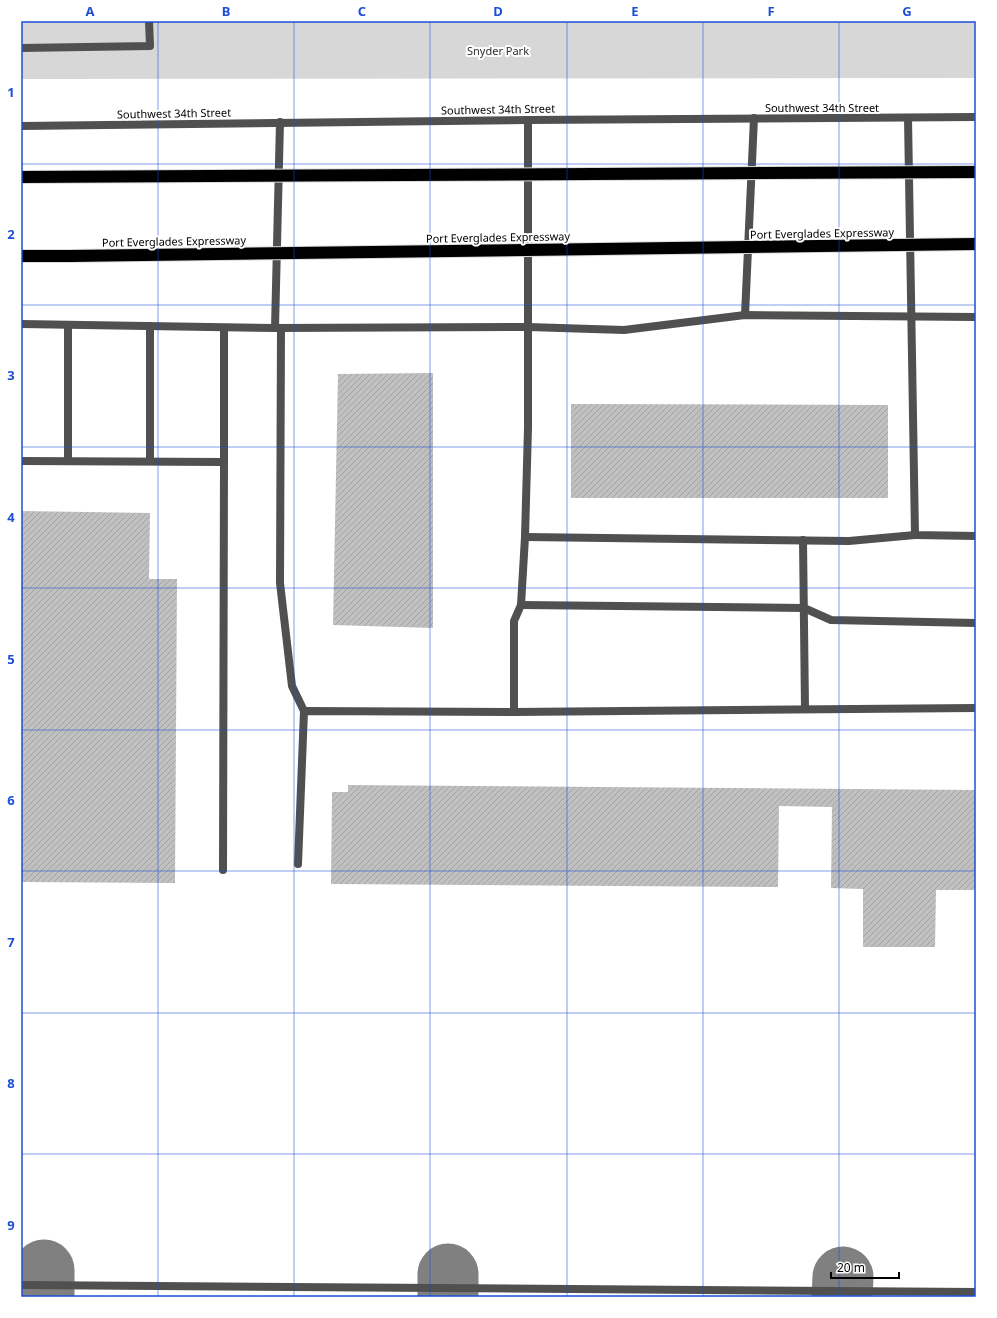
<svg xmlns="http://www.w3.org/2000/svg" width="997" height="1318" font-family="'Noto Sans',sans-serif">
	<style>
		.park { fill: #d7d7d7 }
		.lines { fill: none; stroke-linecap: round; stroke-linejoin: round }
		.taxiway { stroke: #808080; stroke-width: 61 }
		.building { fill: url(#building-hatch) }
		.motorway-casing { stroke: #dbdbdb; stroke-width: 14 }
		.service { stroke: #505050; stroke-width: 8 }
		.tertiary { stroke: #505050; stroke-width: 8 }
		.motorway { stroke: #000; stroke-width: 12 }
		.motorway-bridge-casing { stroke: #dbdbdb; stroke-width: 14; stroke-linecap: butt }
		.motorway-bridge { stroke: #000; stroke-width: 12 }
		.grid { fill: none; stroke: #1d4ed8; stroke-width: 1; stroke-opacity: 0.55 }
		.labels { text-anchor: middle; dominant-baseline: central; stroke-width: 4; stroke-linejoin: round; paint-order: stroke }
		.park-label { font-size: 11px; fill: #2e2e2e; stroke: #fff }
		.street-label { font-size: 11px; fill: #000; stroke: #fff }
		.neatline { fill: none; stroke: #1d4ed8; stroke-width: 1.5 }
		.grid-label { font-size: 13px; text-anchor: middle; font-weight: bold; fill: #1d4ed8 }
	</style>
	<defs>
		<pattern id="building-hatch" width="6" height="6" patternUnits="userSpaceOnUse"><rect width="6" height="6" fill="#c0c0c0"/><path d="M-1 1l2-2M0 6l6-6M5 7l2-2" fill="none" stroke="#a3a3a3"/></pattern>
	</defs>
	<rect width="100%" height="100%" fill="#fff"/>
	<!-- park -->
	<polygon class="park" points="21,21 976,21 976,78 21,79"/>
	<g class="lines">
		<!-- taxiway -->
		<g class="taxiway">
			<polyline points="44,1270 44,1297"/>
			<polyline points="448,1297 448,1274"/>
			<polyline points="842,1297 843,1277"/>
		</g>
	</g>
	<!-- building -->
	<g class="building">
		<polygon points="433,373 433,628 333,625 338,374"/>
		<polygon points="571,404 888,405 888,498 571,498"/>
		<polygon points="21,511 150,513 149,579 177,579 175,883 21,882"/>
		<polygon points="348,785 976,790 976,890 936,890 935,947 863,947 863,889 831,888 832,807 779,806 778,887 331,884 332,792 348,792"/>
	</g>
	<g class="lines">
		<defs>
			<polyline id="motorway" points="21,256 70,256"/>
		</defs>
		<!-- motorway casing -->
		<use href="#motorway" class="motorway-casing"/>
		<!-- service -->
		<g class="service">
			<polyline points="21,48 150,46 149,21"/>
			<polyline points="908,118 915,535 976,536"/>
			<polyline points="528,120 528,428 525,537 521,605 514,621 514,712 976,708"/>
			<polyline points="280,122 275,328 528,327 624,330 745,315 976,317"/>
			<polyline points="745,315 754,118"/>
			<polyline points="21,324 275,328"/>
			<polyline points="150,326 150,461"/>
			<polyline points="281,328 280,583 292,686 304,711"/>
			<polyline points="21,461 224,462 224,328"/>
			<polyline points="68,461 68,325"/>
			<polyline points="525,537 849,541 915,535"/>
			<polyline points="803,540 805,709"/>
			<polyline points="521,605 804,608 831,620 976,623"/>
			<polyline points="298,864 304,711 514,712"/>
			<polyline points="223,870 224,462"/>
			<polyline points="21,1285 976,1292"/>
		</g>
		<!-- tertiary -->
		<polyline class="tertiary" points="21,126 528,120 976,117"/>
		<!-- motorway -->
		<use href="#motorway" class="motorway"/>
		<defs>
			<g id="motorway-bridge">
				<polyline points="21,177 976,172"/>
				<polyline points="70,256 976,244"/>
			</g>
		</defs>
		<!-- motorway-bridge casing -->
		<use href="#motorway-bridge" class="motorway-bridge-casing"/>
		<!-- motorway-bridge -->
		<use href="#motorway-bridge" class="motorway-bridge"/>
	</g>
	<!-- grid -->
	<path class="grid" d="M 158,21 L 158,1297M 294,21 L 294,1297M 430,21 L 430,1297M 567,21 L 567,1297M 703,21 L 703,1297M 839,21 L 839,1297M 21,164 L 976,164M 21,305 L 976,305M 21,447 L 976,447M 21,588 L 976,588M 21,730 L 976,730M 21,871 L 976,871M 21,1013 L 976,1013M 21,1154 L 976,1154"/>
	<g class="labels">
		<!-- park labels -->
		<g class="park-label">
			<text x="498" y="50">Snyder Park</text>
		</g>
		<!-- street labels -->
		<g class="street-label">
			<text x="822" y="107">Southwest 34th Street</text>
			<text transform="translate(498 109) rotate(-1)">Southwest 34th Street</text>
			<text transform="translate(174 113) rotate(-1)">Southwest 34th Street</text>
			<text transform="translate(822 233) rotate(-1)">Port Everglades Expressway</text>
			<text transform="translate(498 237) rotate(-1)">Port Everglades Expressway</text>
			<text transform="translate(174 241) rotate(-1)">Port Everglades Expressway</text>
		</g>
	</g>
	<!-- border -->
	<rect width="997" height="1318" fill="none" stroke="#ffffff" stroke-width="44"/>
	<!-- scale -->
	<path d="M831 1272v6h68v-6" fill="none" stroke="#000000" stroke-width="2"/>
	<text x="837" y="1272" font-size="12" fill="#000000" stroke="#ffffff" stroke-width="3" paint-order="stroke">20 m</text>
	<rect x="22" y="22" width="953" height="1274" class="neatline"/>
	<g class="grid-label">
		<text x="90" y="16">A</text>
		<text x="226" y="16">B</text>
		<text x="362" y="16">C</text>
		<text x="498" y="16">D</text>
		<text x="635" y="16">E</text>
		<text x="771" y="16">F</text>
		<text x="907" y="16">G</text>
		<text x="11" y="97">1</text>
		<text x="11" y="239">2</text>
		<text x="11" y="380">3</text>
		<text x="11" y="522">4</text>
		<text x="11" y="664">5</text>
		<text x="11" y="805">6</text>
		<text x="11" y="947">7</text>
		<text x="11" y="1088">8</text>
		<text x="11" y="1230">9</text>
	</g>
</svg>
